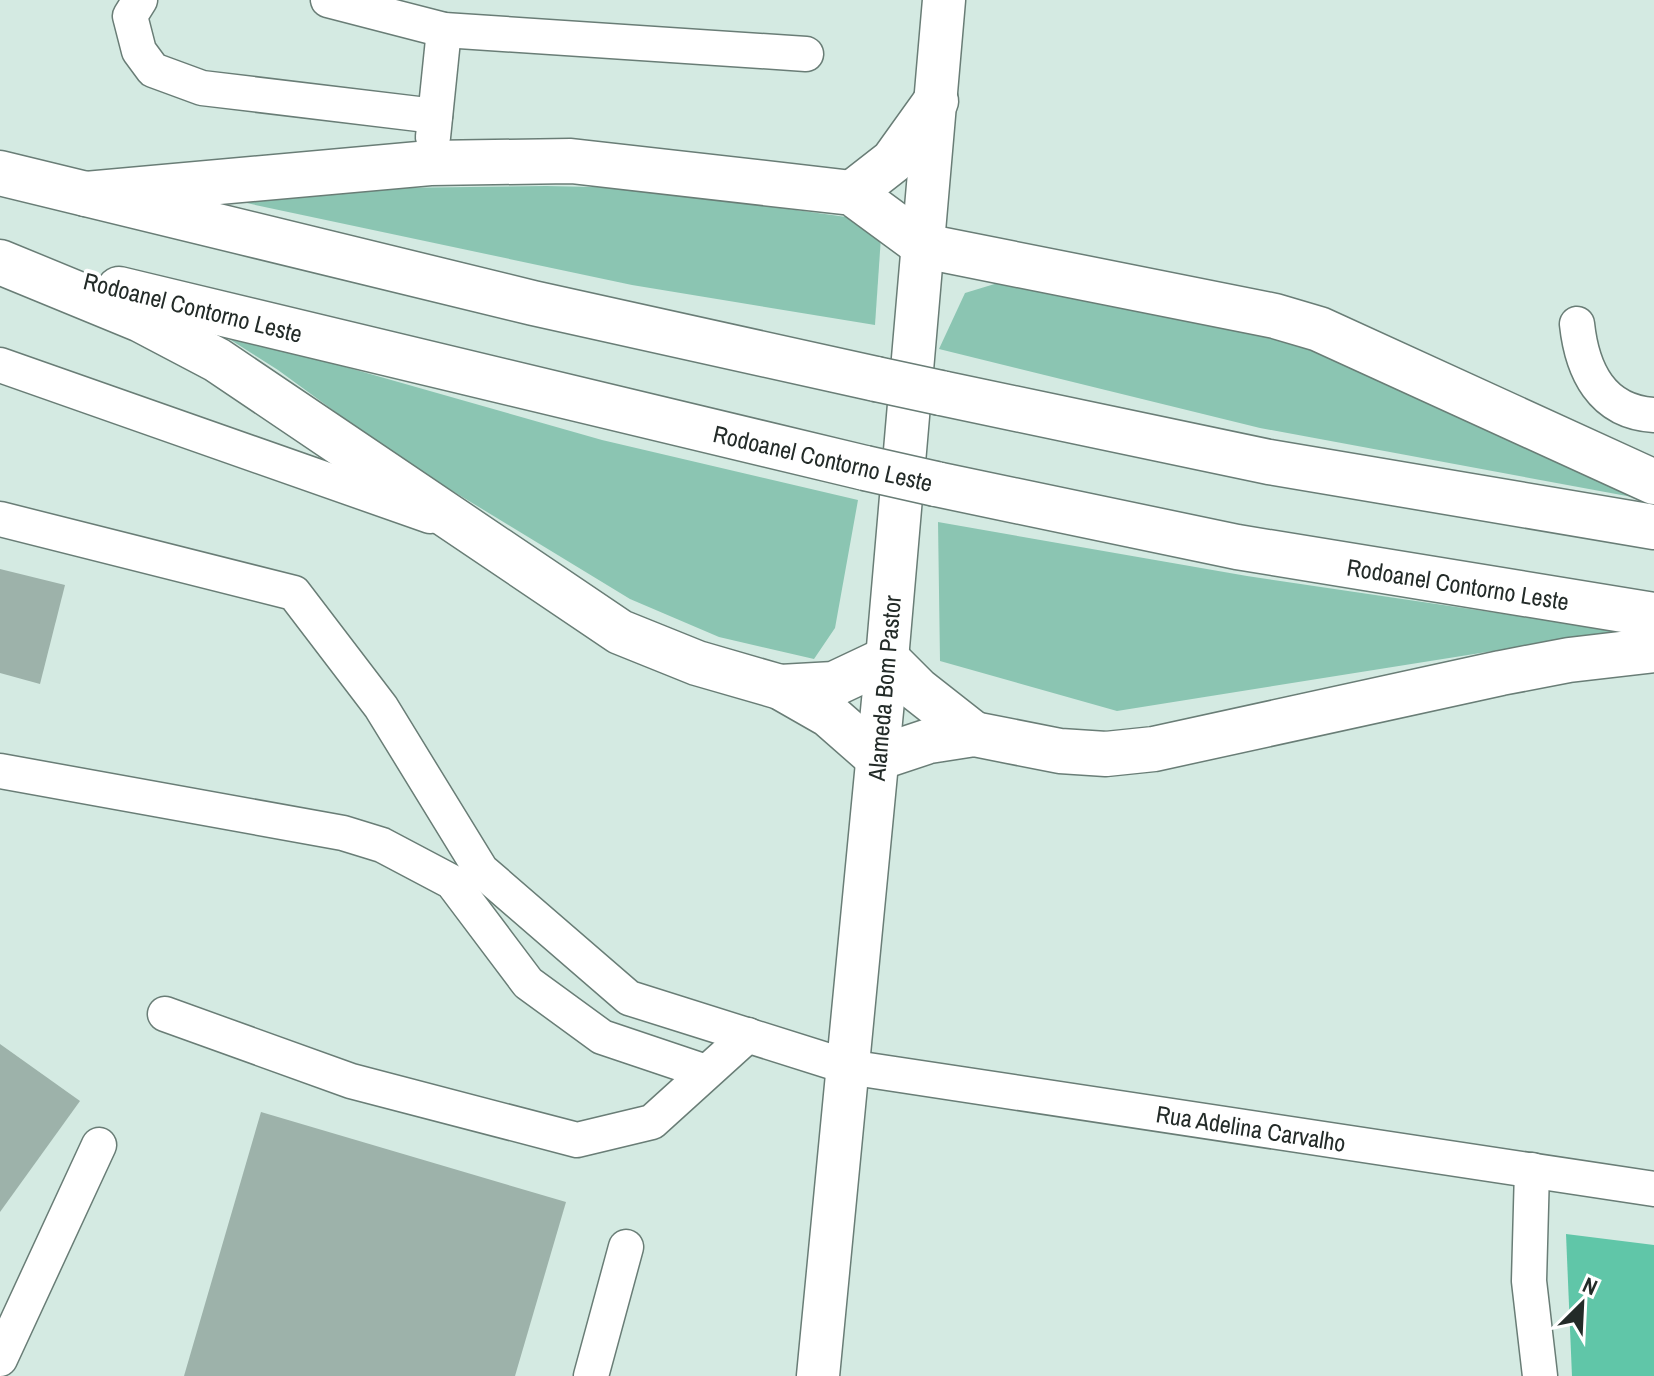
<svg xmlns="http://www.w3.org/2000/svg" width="1654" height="1376" font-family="'Archivo Narrow',sans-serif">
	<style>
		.green { fill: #8bc5b2 }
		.forest { fill: #60c6a8 }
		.building { fill: #9db2aa }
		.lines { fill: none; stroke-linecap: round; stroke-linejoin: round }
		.minor-casing { stroke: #697d76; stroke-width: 37 }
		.major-casing { stroke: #697d76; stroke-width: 45 }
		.highway-casing { stroke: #697d76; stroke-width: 47 }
		.minor { stroke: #fff; stroke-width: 34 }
		.major { stroke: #fff; stroke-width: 42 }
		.highway { stroke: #fff; stroke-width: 44 }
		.highway-bridge-casing { stroke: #697d76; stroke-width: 47; stroke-linecap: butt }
		.highway-bridge { stroke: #fff; stroke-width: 44 }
		.labels { text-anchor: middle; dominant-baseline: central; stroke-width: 8; stroke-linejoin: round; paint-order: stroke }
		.street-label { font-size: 24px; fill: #232b28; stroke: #fff }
	</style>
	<rect width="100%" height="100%" fill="#d4eae2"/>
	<!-- green -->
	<g class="green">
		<polygon points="546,186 639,188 882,222 875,325 632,285 218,197 391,188"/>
		<polygon points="1011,279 1294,338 1654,501 1260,428 939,349 965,293"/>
		<polygon points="215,330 602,440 858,500 835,628 814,659 719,637 630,599 400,459 278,370"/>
		<polygon points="938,522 1247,576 1619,631 1117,711 940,661"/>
	</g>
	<!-- forest -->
	<polygon class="forest" points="1566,1234 1654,1245 1654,1376 1572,1376"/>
	<!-- building -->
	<g class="building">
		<polygon points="0,569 65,585 40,684 0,673"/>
		<polygon points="0,1044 80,1101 0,1212"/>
		<polygon points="261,1112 566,1202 515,1376 184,1376"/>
	</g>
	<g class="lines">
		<defs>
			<g id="minor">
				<polyline points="140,0 130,16 139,51 153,70 202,88 435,116"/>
				<polyline points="328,0 444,30 806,54"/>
				<polyline points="433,137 444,30"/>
				<path d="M 1577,324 C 1582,370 1601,412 1654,415"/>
				<polyline points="0,365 430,516"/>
				<polyline points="0,519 294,593 381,707 481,870 629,998 848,1067 1654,1189"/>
				<polyline points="0,771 343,833 382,845 452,882 528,983 602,1037 706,1072"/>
				<polyline points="165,1014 351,1081 577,1140 652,1122 748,1035"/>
				<polyline points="1532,1170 1529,1281 1540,1376"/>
				<polyline points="0,1359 99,1145"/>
				<polyline points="591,1376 626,1247"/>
			</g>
			<polyline id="major" points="818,1376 887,659 944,0"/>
			<g id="highway">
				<polyline points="0,173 533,303 876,379"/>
				<polyline points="852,193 893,161 936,101"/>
				<polyline points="86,194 430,163 571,161 852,193 924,246 1275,316 1319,329 1654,482"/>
				<polyline points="0,262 141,320 217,360 620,632 697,663 780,687 829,715 878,758 929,741 974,734 1060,751 1106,754 1154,749 1501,673 1569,660 1654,650"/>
				<polyline points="119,289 865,468"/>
				<polyline points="941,393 1269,462 1654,527"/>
				<polyline points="936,484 1237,547 1654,615"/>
				<polyline points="780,687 834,684 887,659 918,690 974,734"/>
			</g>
		</defs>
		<!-- minor casing -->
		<use href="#minor" class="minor-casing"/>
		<!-- major casing -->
		<use href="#major" class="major-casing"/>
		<!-- highway casing -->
		<use href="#highway" class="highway-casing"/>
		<!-- minor -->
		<use href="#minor" class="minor"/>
		<!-- major -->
		<use href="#major" class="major"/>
		<!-- highway -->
		<use href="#highway" class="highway"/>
		<defs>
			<g id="highway-bridge">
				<polyline points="876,379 941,393"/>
				<polyline points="865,468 936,484"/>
			</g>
		</defs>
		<!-- highway-bridge casing -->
		<use href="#highway-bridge" class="highway-bridge-casing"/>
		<!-- highway-bridge -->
		<use href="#highway-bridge" class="highway-bridge"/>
	</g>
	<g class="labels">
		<!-- street labels -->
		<g class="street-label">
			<text transform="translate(193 307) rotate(14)">Rodoanel Contorno Leste</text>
			<text transform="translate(823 458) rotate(13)">Rodoanel Contorno Leste</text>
			<text transform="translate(1458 584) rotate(9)">Rodoanel Contorno Leste</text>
			<text transform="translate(884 688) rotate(-85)">Alameda Bom Pastor</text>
			<text transform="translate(1251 1128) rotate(9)">Rua Adelina Carvalho</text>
		</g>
	</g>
	<!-- north arrow -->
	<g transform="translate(1582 1304) rotate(24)" stroke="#ffffff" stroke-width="6" paint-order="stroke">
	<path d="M0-6L14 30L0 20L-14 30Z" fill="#232b28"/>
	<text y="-12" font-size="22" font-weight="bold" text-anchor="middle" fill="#232b28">N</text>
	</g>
</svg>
